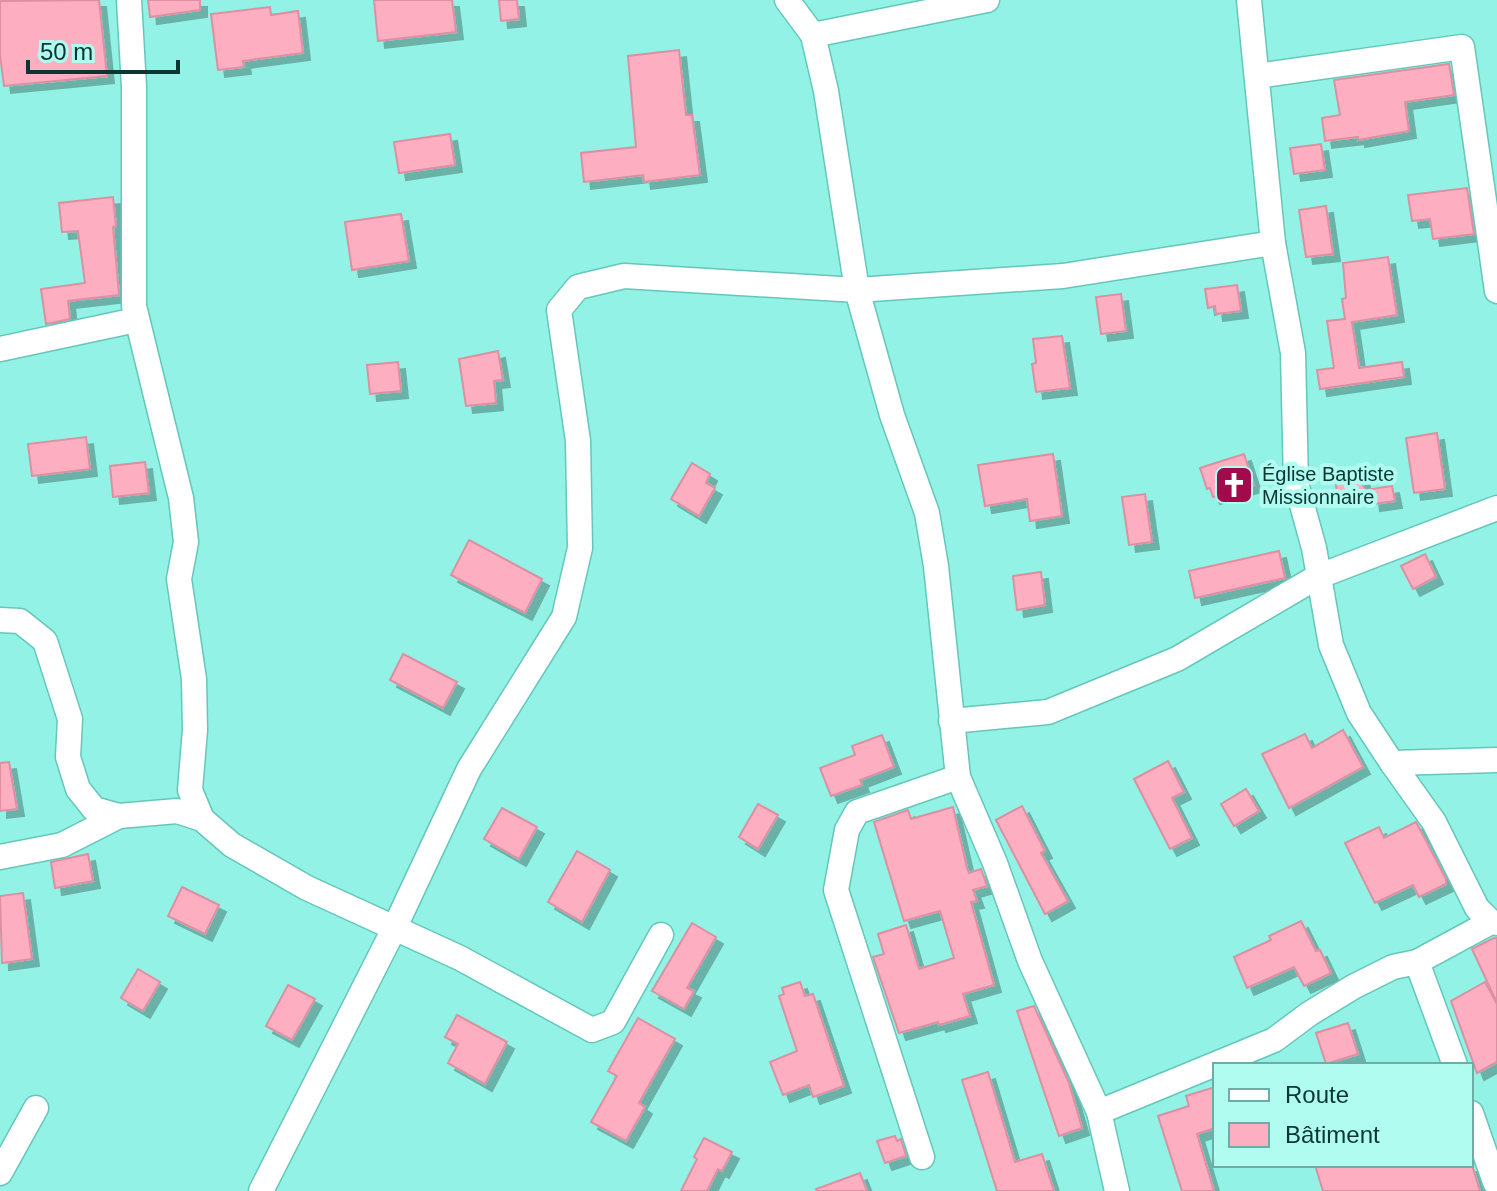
<svg xmlns="http://www.w3.org/2000/svg" width="1497" height="1191" font-family="Arial,sans-serif">
	<style>
		.building { fill: #fdaec0; stroke: #dc90a1; stroke-width: 2; filter: url(#shadow) }
		.lines { fill: none; stroke-linecap: round; stroke-linejoin: round }
		.street-casing { stroke: #65c7ba; stroke-width: 27 }
		.street { stroke: #fff; stroke-width: 24 }
		.labels { text-anchor: middle; dominant-baseline: central; stroke-width: 8; stroke-linejoin: round; paint-order: stroke }
		.poi-label { font-size: 20px; fill: #0b3632; stroke: #b0fcf1; text-anchor: start }
	</style>
	<defs>
		<filter id="shadow"><feDropShadow dx="7" dy="7" stdDeviation="0" flood-color="#0004"/></filter>
	</defs>
	<rect width="100%" height="100%" fill="#91f2e5"/>
	<!-- building -->
	<g class="building">
		<polygon points="99,0 107,76 4,86 0,55 0,1"/>
		<polygon points="148,0 200,0 200,10 150,17"/>
		<polygon points="374,0 452,0 456,32 378,41"/>
		<polygon points="499,0 517,0 519,19 501,21"/>
		<polygon points="270,7 271,15 298,11 303,53 243,61 244,67 218,70 211,14"/>
		<polygon points="679,50 686,115 692,115 700,175 644,182 643,175 584,182 581,153 636,147 628,56"/>
		<polygon points="1449,64 1454,95 1405,102 1409,131 1358,140 1358,137 1325,141 1322,118 1340,115 1334,80"/>
		<polygon points="450,134 455,165 399,173 394,142"/>
		<polygon points="1321,144 1325,170 1294,174 1290,148"/>
		<polygon points="1467,188 1474,234 1433,239 1430,219 1412,221 1408,195"/>
		<polygon points="113,197 116,226 113,227 119,295 68,301 70,319 46,324 41,289 85,283 78,231 62,232 59,203"/>
		<polygon points="1326,206 1333,254 1306,257 1299,210"/>
		<polygon points="401,214 409,261 352,270 345,222"/>
		<polygon points="1388,257 1397,315 1352,322 1359,368 1402,362 1404,377 1320,389 1317,370 1334,368 1327,321 1345,319 1342,299 1346,298 1343,263"/>
		<polygon points="1237,285 1241,311 1216,314 1215,306 1208,308 1205,289"/>
		<polygon points="1121,294 1126,331 1101,334 1096,297"/>
		<polygon points="1062,336 1070,388 1036,392 1032,364 1036,363 1033,339"/>
		<polygon points="498,351 503,380 494,381 496,403 466,406 459,359"/>
		<polygon points="398,362 401,391 370,394 367,365"/>
		<polygon points="1437,433 1445,489 1414,493 1406,438"/>
		<polygon points="86,437 90,469 32,476 28,444"/>
		<polygon points="1053,454 1062,516 1030,521 1027,499 985,506 978,465"/>
		<polygon points="1244,454 1254,485 1213,497 1210,488 1207,489 1200,468"/>
		<polygon points="145,462 149,493 113,497 110,466"/>
		<polygon points="692,463 710,474 706,483 715,488 699,516 671,499"/>
		<polygon points="1361,467 1365,495 1338,499 1334,471"/>
		<polygon points="1392,486 1395,501 1373,504 1371,489"/>
		<polygon points="1145,494 1152,542 1129,545 1122,497"/>
		<polygon points="469,540 542,579 525,613 451,575"/>
		<polygon points="1279,551 1285,578 1195,598 1189,571"/>
		<polygon points="1425,554 1436,577 1413,589 1401,566"/>
		<polygon points="1041,572 1045,605 1017,610 1013,576"/>
		<polygon points="403,654 457,682 443,708 390,680"/>
		<polygon points="1343,730 1363,767 1289,808 1262,754 1305,734 1312,748"/>
		<polygon points="882,735 894,767 860,780 862,785 831,796 820,768 855,755 852,746"/>
		<polygon points="1168,761 1184,792 1172,798 1192,838 1170,849 1134,779"/>
		<polygon points="9,762 17,809 0,811 0,763"/>
		<polygon points="1246,789 1259,811 1234,826 1221,804"/>
		<polygon points="758,804 778,815 758,849 739,837"/>
		<polygon points="1022,806 1045,851 1041,853 1068,901 1045,914 996,820"/>
		<polygon points="953,807 967,868 969,873 981,869 987,886 973,890 977,901 971,902 994,985 963,994 970,1016 939,1025 938,1022 899,1033 873,957 884,954 878,934 906,925 919,969 954,958 940,911 904,921 874,822 908,810 911,819"/>
		<polygon points="502,808 537,827 519,859 484,839"/>
		<polygon points="1416,822 1446,879 1446,884 1419,897 1413,885 1375,903 1345,843 1379,827 1384,838"/>
		<polygon points="577,851 610,870 582,922 548,902"/>
		<polygon points="88,854 93,881 55,888 51,862"/>
		<polygon points="182,887 219,905 205,934 168,916"/>
		<polygon points="23,893 32,959 2,963 0,896"/>
		<polygon points="1301,921 1316,951 1320,950 1331,973 1304,986 1294,967 1247,988 1234,957 1271,940 1269,936"/>
		<polygon points="692,923 716,937 687,988 694,991 684,1009 652,991"/>
		<polygon points="1494,938 1497,938 1497,1003 1472,949"/>
		<polygon points="138,969 160,982 143,1011 121,998"/>
		<polygon points="800,982 805,996 813,994 844,1086 813,1097 809,1085 783,1095 770,1062 797,1051 779,996 784,994 782,988"/>
		<polygon points="1485,982 1497,1004 1497,1062 1477,1073 1451,1001"/>
		<polygon points="288,985 315,999 292,1040 266,1026"/>
		<polygon points="1034,1006 1069,1083 1082,1128 1059,1136 1017,1011"/>
		<polygon points="457,1015 507,1042 485,1084 448,1063 458,1044 445,1037"/>
		<polygon points="638,1018 675,1039 639,1103 645,1107 626,1141 591,1122 617,1076 608,1071"/>
		<polygon points="1348,1023 1358,1054 1326,1064 1316,1033"/>
		<polygon points="988,1072 1015,1162 1042,1154 1054,1191 997,1191 962,1080"/>
		<polygon points="1215,1087 1215,1128 1197,1134 1214,1191 1182,1191 1158,1116 1189,1106 1186,1096"/>
		<polygon points="895,1136 897,1141 901,1139 906,1156 885,1163 877,1141"/>
		<polygon points="704,1138 732,1152 722,1171 718,1169 707,1191 681,1191 697,1159 694,1157"/>
		<polygon points="1315,1165 1472,1165 1480,1191 1323,1191"/>
		<polygon points="860,1173 867,1191 817,1191 816,1189"/>
	</g>
	<g class="lines">
		<defs>
			<g id="street">
				<polyline points="129,0 134,87 134,306 181,498 186,542 179,579 194,679 195,730 190,790 202,819"/>
				<polyline points="787,0 813,35 826,91 857,290 892,415 927,513 936,566 958,777 995,863 1030,961 1099,1112 1117,1191"/>
				<polyline points="1249,0 1273,243 1293,353 1296,483 1314,548 1331,645 1359,713 1392,763 1497,760"/>
				<polyline points="813,35 987,0"/>
				<polyline points="1257,76 1462,47 1497,291"/>
				<polyline points="0,349 136,320"/>
				<polyline points="0,620 20,621 45,641 70,719 68,757 78,789 94,809 119,816 177,811 202,819 232,845 307,888 460,958 592,1030 613,1022 661,935"/>
				<polyline points="951,721 1048,712 1177,659 1317,577 1497,508"/>
				<polyline points="1392,763 1434,822 1477,908 1491,922 1497,923"/>
				<polyline points="0,857 62,845 119,816"/>
				<polyline points="1417,962 1491,922"/>
				<polyline points="1099,1112 1274,1040 1309,1014 1353,987 1393,967 1417,962 1455,1065"/>
				<polyline points="1471,1113 1495,1182"/>
				<polyline points="922,1157 836,890 847,830 857,812 958,777"/>
				<polyline points="0,1173 36,1108"/>
				<polyline points="261,1191 394,929 469,769 564,617 580,548 578,441 559,310 578,287 624,276 857,290 1063,276 1273,243"/>
			</g>
		</defs>
		<!-- street casing -->
		<use href="#street" class="street-casing"/>
		<!-- street -->
		<use href="#street" class="street"/>
	</g>
	<!-- icons -->
	<defs>
		<symbol id="church-square" viewBox="-11 -11 22 22"><rect x="-9" y="-9" width="18" height="18" rx="4" fill="#a10a4b" stroke="#b0fcf1"/><path d="M-1.2-6h2.4v3.5h3.3v2.4h-3.3V6h-2.4V-.1h-3.3v-2.4h3.3Z" fill="#fff"/></symbol>
	</defs>
	<g fill-rule="evenodd">
		<use href="#church-square" x="1212" y="463" width="44" height="44"/>
	</g>
	<g class="labels">
		<!-- poi labels -->
		<g class="poi-label">
			<text x="1262" y="474">Église Baptiste<tspan x="1262" dy="23">Missionnaire</tspan></text>
		</g>
	</g>
	<!-- legend -->
	<rect x="1213" y="1063" width="260" height="104" fill="#b0fcf1" stroke="#6eada5" stroke-width="2"/>
	<rect x="1229" y="1089" width="40" height="12" fill="#ffffff" stroke="#6eada5" stroke-width="2"/>
	<text x="1285" y="1103" font-size="24" fill="#0b3632">Route</text>
	<rect x="1229" y="1123" width="40" height="24" fill="#fdaec0" stroke="#6eada5" stroke-width="2"/>
	<text x="1285" y="1143" font-size="24" fill="#0b3632">Bâtiment</text>
	<!-- scale -->
	<path d="M28 60v12h150v-12" fill="none" stroke="#0b3632" stroke-width="4"/>
	<text x="40" y="60" font-size="24" fill="#0b3632" stroke="#b0fcf1" stroke-width="6" paint-order="stroke">50 m</text>
</svg>
